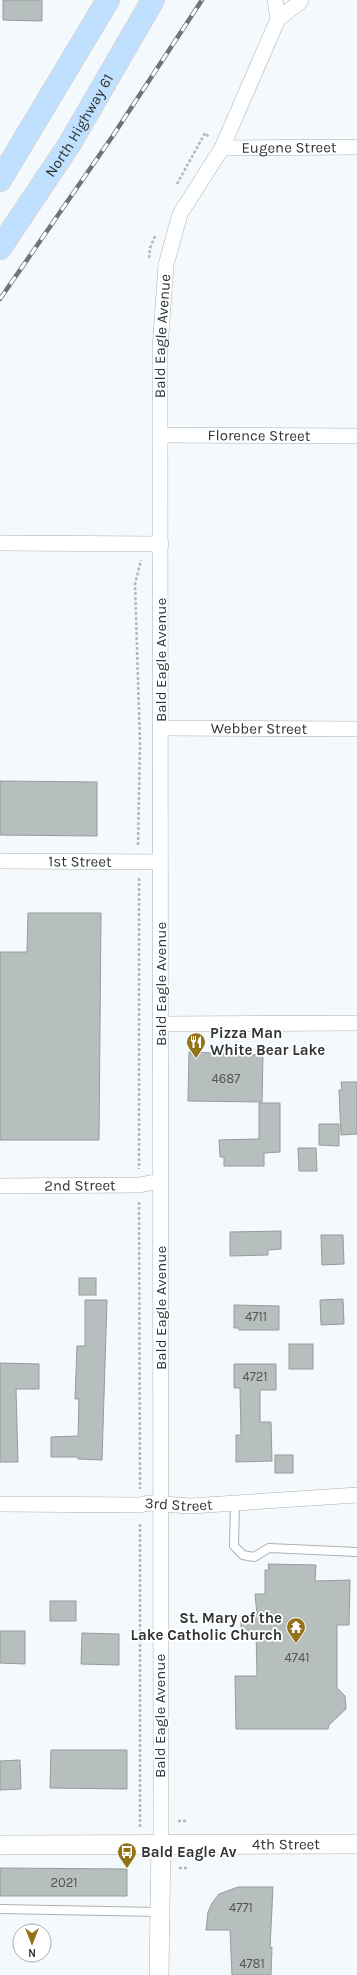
<svg xmlns="http://www.w3.org/2000/svg" width="357" height="1975" font-family="Karla,sans-serif">
	<style>
		.building { fill: #b7bebe; stroke: #959c9c }
		.lines { fill: none; stroke-linecap: round; stroke-linejoin: round }
		.service-casing { stroke: #abb1b3; stroke-width: 10 }
		.minor-casing { stroke: #abb1b3; stroke-width: 16 }
		.tertiary-casing { stroke: #abb1b3; stroke-width: 20 }
		.primary-casing { stroke: #d6d6d7; stroke-width: 24 }
		.path { stroke: #b4b9bb; stroke-width: 2.5; stroke-dasharray: 3 2; stroke-linecap: butt }
		.service { stroke: #fff; stroke-width: 8 }
		.minor { stroke: #fff; stroke-width: 15 }
		.tertiary { stroke: #fff; stroke-width: 19 }
		.primary { stroke: #bfe0fe; stroke-width: 22 }
		.rail-casing { stroke: #707476; stroke-width: 4.5 }
		.rail { stroke: #fff; stroke-width: 3; stroke-dasharray: 9; stroke-linecap: butt }
		.labels { text-anchor: middle; dominant-baseline: central; stroke-width: 3.5; stroke-linejoin: round; paint-order: stroke }
		.number-label { font-size: 13px; fill: #525657 }
		.street-label { font-size: 15px; fill: #313435; stroke: #fff }
		.poi-label { font-size: 15px; font-weight: bold; fill: #313435; stroke: #fff; text-anchor: start }
	</style>
	<rect width="100%" height="100%" fill="#f3f9fc"/>
	<!-- building -->
	<g class="building">
		<polygon points="3,0 42,0 42,21 3,20"/>
		<polygon points="0,781 97,782 97,836 0,835"/>
		<polygon points="28,913 101,913 99,1140 0,1140 0,952 27,952"/>
		<polygon points="189,1052 263,1055 262,1102 188,1101"/>
		<polygon points="341,1082 357,1082 357,1134 341,1135 339,1090 342,1090"/>
		<polygon points="259,1103 280,1103 280,1152 264,1153 264,1166 224,1166 224,1157 220,1157 219,1140 259,1139"/>
		<polygon points="319,1124 339,1124 339,1146 319,1145"/>
		<polygon points="298,1148 316,1148 317,1171 299,1171"/>
		<polygon points="281,1231 281,1249 268,1250 268,1255 230,1256 230,1232"/>
		<polygon points="321,1235 343,1235 344,1264 322,1265"/>
		<rect x="79" y="1278" width="17" height="17"/>
		<polygon points="343,1299 344,1324 321,1325 320,1300"/>
		<polygon points="85,1300 107,1300 102,1460 78,1459 78,1457 51,1457 51,1437 78,1436 79,1399 75,1399 77,1346 85,1346"/>
		<polygon points="234,1305 279,1306 279,1330 239,1330 239,1328 234,1328"/>
		<rect x="289" y="1344" width="24" height="25"/>
		<polygon points="0,1363 39,1364 39,1389 16,1389 18,1462 0,1462"/>
		<polygon points="234,1364 276,1364 276,1390 260,1390 260,1422 271,1422 272,1461 236,1462 236,1435 241,1435 240,1388 234,1388"/>
		<rect x="275" y="1455" width="18" height="18"/>
		<polygon points="268,1564 316,1565 315,1581 350,1580 349,1625 337,1625 337,1688 345,1696 346,1709 329,1725 328,1729 236,1729 235,1676 257,1676 256,1632 241,1632 241,1616 257,1615 255,1594 265,1594 265,1570 269,1570"/>
		<rect x="50" y="1601" width="26" height="20"/>
		<polygon points="0,1631 25,1631 25,1664 0,1663"/>
		<polygon points="82,1633 119,1634 119,1665 81,1664"/>
		<polygon points="51,1750 127,1750 127,1789 50,1788"/>
		<polygon points="20,1760 21,1789 0,1790 0,1761"/>
		<polygon points="0,1868 127,1869 127,1896 0,1896"/>
		<polygon points="238,1887 273,1887 270,1948 272,1947 271,1975 232,1975 230,1930 206,1930 208,1912 212,1903 219,1894"/>
	</g>
	<g class="lines">
		<defs>
			<g id="service">
				<polyline points="235,1503 234,1546 243,1555 254,1557 269,1548 357,1552"/>
				<polyline points="0,1909 159,1912"/>
			</g>
			<g id="minor">
				<polyline points="278,19 299,3 301,0"/>
				<path id="s1" d="M 222,148 L 357,147"/>
				<path id="s2" d="M 161,435 L 357,436"/>
				<polyline points="0,543 161,544"/>
				<path id="s3" d="M 161,728 L 357,729"/>
				<path id="s4" d="M 0,861 L 160,862"/>
				<polyline points="161,1024 357,1023"/>
				<path id="s5" d="M 0,1186 L 139,1185 L 160,1181"/>
				<path id="s6" d="M 0,1504 L 140,1505 L 149,1503 L 190,1506 L 357,1495"/>
				<path id="s7" d="M 161,1844 L 160,349 L 166,265 L 180,214 L 222,148 L 278,19 L 275,0"/>
			</g>
			<g id="tertiary">
				<path id="s8" d="M 0,1845 L 357,1844"/>
				<polyline points="159,1975 161,1844"/>
			</g>
			<g id="primary">
				<polyline points="0,180 108,0"/>
				<path id="s9" d="M 0,248 L 69,145 L 153,0"/>
			</g>
		</defs>
		<!-- service casing -->
		<use href="#service" class="service-casing"/>
		<!-- minor casing -->
		<use href="#minor" class="minor-casing"/>
		<!-- tertiary casing -->
		<use href="#tertiary" class="tertiary-casing"/>
		<!-- primary casing -->
		<use href="#primary" class="primary-casing"/>
		<!-- path -->
		<g class="path">
			<polyline points="177,184 205,133 209,137"/>
			<polyline points="149,258 150,248 155,236"/>
			<polyline points="138,845 140,743 135,584 141,560"/>
			<polyline points="139,878 139,1169"/>
			<polyline points="139,1202 140,1489"/>
			<polyline points="178,1821 188,1821"/>
			<polyline points="140,1827 140,1522"/>
			<polyline points="179,1868 188,1868"/>
		</g>
		<!-- service -->
		<use href="#service" class="service"/>
		<!-- minor -->
		<use href="#minor" class="minor"/>
		<!-- tertiary -->
		<use href="#tertiary" class="tertiary"/>
		<!-- primary -->
		<use href="#primary" class="primary"/>
		<defs>
			<polyline id="rail" points="0,299 112,137 202,0"/>
		</defs>
		<!-- rail casing -->
		<use href="#rail" class="rail-casing"/>
		<!-- rail -->
		<use href="#rail" class="rail"/>
	</g>
	<!-- icons -->
	<defs>
		<symbol id="restaurant-pin" viewBox="-11 -11 22 30"><path d="M0 17L-7.5 6A9.5 9.5 0 1 1 7.5 6Z" fill="#937319" stroke="#fff"/><path d="M-5-6h1v4h1v-4h1v4h1v-4h1v5L-1.5 .5V6h-2V.5L-5-1ZM5-6V6H3V1.5H1.5Q1.5-4 5-6Z" fill="#fff"/></symbol>
		<symbol id="temple-pin" viewBox="-11 -11 22 30"><path d="M0 17L-7.5 6A9.5 9.5 0 1 1 7.5 6Z" fill="#937319" stroke="#fff"/><path d="M0-6L5-2H3V0L6.5 2.5H4V6H1.5V3h-3V6H-4V2.5H-6.5L-3 0V-2H-5Z" fill="#fff"/></symbol>
		<symbol id="bus-pin" viewBox="-11 -11 22 30"><path d="M0 17L-7.5 6A9.5 9.5 0 1 1 7.5 6Z" fill="#937319" stroke="#fff"/><path d="M-5-6H5V4H4V6H2V4H-2V6H-4V4H-5ZM-3.5-4V0h7V-4ZM-3.5 1.2v1.5H-2V1.2ZM2 1.2v1.5H3.5V1.2Z" fill="#fff"/></symbol>
	</defs>
	<g fill-rule="evenodd">
		<use href="#restaurant-pin" x="185" y="1031" width="22" height="30"/>
		<use href="#temple-pin" x="285" y="1616" width="22" height="30"/>
		<use href="#bus-pin" x="116" y="1841" width="22" height="30"/>
	</g>
	<g class="labels">
		<!-- number labels -->
		<g class="number-label">
			<text x="226" y="1078">4687</text>
			<text x="256" y="1316">4711</text>
			<text x="255" y="1376">4721</text>
			<text x="297" y="1657">4741</text>
			<text x="64" y="1882">2021</text>
			<text x="241" y="1907">4771</text>
			<text x="252" y="1963">4781</text>
		</g>
		<!-- street labels -->
		<g class="street-label">
			<text stroke="none"><textPath href="#s9" startOffset="146">North Highway 61</textPath></text>
			<text stroke="none"><textPath href="#s1" startOffset="67">Eugene Street</textPath></text>
			<text stroke="none"><textPath href="#s7" startOffset="1508">Bald Eagle Avenue</textPath></text>
			<text stroke="none"><textPath href="#s2" startOffset="98">Florence Street</textPath></text>
			<text transform="translate(161 660) rotate(-90)">Bald Eagle Avenue</text>
			<text stroke="none"><textPath href="#s3" startOffset="98">Webber Street</textPath></text>
			<text stroke="none"><textPath href="#s4" startOffset="80">1st Street</textPath></text>
			<text transform="translate(161 984) rotate(-90)">Bald Eagle Avenue</text>
			<text stroke="none"><textPath href="#s5" startOffset="80">2nd Street</textPath></text>
			<text transform="translate(161 1308) rotate(-90)">Bald Eagle Avenue</text>
			<text stroke="none"><textPath href="#s6" startOffset="179">3rd Street</textPath></text>
			<text transform="translate(160 1716) rotate(-90)">Bald Eagle Avenue</text>
			<text stroke="none"><textPath href="#s8" startOffset="286">4th Street</textPath></text>
		</g>
		<!-- poi labels -->
		<g class="poi-label">
			<text x="210" y="1033">Pizza Man<tspan x="210" dy="17">White Bear Lake</tspan></text>
			<text x="282" y="1618" text-anchor="end">St. Mary of the<tspan x="282" dy="17">Lake Catholic Church</tspan></text>
			<text x="141" y="1852">Bald Eagle Av</text>
		</g>
	</g>
	<!-- north arrow -->
	<g transform="translate(32 1943) rotate(180)"><circle r="19" fill="#ffffff" stroke="#adaeae"/>
	<path d="M0-3L7 15L0 10L-7 15Z" fill="#937319"/>
	<text y="-6" font-size="11" font-weight="bold" text-anchor="middle" fill="#313435">N</text>
	</g>
</svg>
